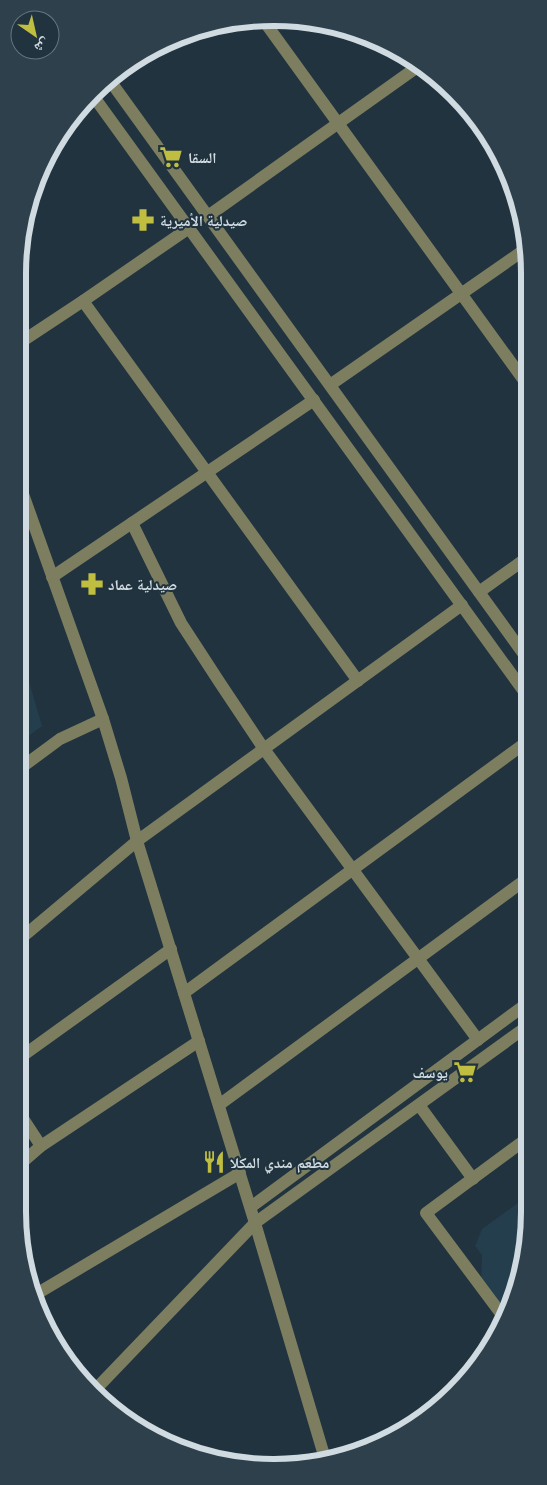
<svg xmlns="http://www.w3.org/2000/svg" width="547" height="1485" font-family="Mulish,'Noto Naskh Arabic',sans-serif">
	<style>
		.built { fill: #243e4d }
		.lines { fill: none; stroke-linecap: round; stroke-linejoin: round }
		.minor { stroke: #7d7e60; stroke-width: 12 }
		.labels { text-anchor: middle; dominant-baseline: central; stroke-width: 4; stroke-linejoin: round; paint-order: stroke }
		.poi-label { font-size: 15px; font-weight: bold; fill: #cfdae1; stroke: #20333e; text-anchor: start }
		.rim { fill: none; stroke: #cfdae1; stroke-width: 6 }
	</style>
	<rect width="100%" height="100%" fill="#20333e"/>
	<!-- built -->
	<g class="built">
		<polygon points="18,644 42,726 18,744"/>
		<polygon points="529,1195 529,1212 521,1278 502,1316 481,1286 482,1255 475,1246 482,1229"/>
	</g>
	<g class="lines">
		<!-- minor -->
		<g class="minor">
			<polyline points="264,21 528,386"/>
			<polyline points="111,82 528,660"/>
			<polyline points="94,97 528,697"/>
			<polyline points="208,216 420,65"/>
			<polyline points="83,301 358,681"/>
			<polyline points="18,344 83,301 189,228"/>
			<polyline points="330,385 527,248"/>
			<polyline points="18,480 103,719 121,778 137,841 255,1223 326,1462"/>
			<polyline points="132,523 181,623 220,683 264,749 478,1040"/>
			<polyline points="52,577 314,400"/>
			<polyline points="479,592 528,557"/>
			<polyline points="18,770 60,739 103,719"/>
			<polyline points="18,941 137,841 462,605"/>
			<polyline points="184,993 528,741"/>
			<polyline points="18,1059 171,949"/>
			<polyline points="219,1105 529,877"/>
			<polyline points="419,1105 473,1179"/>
			<polyline points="18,1111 41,1146"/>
			<polyline points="18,1166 41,1146 199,1041"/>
			<polyline points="251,1207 529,1002"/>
			<polyline points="33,1296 240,1173"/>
			<polyline points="502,1315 426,1213 529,1137"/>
			<polyline points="94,1391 255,1223 529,1025"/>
		</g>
	</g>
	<!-- icons -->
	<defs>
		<symbol id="supermarket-bare" viewBox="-9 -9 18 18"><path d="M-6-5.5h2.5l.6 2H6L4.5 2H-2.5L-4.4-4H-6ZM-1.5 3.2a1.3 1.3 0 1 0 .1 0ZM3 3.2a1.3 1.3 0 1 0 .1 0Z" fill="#c0be40" stroke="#20333e" stroke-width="2.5" paint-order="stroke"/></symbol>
		<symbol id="pharmacy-bare" viewBox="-9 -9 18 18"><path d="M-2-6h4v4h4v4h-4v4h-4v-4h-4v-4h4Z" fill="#c0be40" stroke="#20333e" stroke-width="2.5" paint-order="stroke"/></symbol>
		<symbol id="restaurant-bare" viewBox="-9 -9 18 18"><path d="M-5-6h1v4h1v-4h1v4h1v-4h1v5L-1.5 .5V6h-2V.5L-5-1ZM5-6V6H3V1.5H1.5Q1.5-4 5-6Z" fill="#c0be40" stroke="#20333e" stroke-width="2.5" paint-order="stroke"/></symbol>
	</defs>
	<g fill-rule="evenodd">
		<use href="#supermarket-bare" x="155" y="141" width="32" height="32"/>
		<use href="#pharmacy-bare" x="127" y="204" width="32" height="32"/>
		<use href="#pharmacy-bare" x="76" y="568" width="32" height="32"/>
		<use href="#supermarket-bare" x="449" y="1056" width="32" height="32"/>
		<use href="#restaurant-bare" x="198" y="1146" width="32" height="32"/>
	</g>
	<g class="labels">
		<!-- poi labels -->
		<g class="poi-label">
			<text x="188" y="157">السقا</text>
			<text x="160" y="220">صيدلية الأميرية</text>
			<text x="108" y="584">صيدلية عماد</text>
			<text x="448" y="1072" text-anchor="end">يوسف</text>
			<text x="230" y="1162">مطعم مندي المكلا</text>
		</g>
	</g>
	<!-- crop -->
	<path d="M0 0H547V1485H0ZM273 26H274A247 247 0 0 1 521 273V1212A247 247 0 0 1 274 1459H273A247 247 0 0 1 26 1212V273A247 247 0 0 1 273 26Z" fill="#2e404b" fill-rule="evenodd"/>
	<path class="rim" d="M273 26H274A247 247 0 0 1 521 273V1212A247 247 0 0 1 274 1459H273A247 247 0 0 1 26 1212V273A247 247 0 0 1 273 26Z"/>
	<!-- north arrow -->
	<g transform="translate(35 35) rotate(146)"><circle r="24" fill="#20333e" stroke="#66767f"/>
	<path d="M0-4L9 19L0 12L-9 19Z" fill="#c0be40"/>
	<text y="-8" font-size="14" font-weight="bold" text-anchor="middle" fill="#cfdae1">ش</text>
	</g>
</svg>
